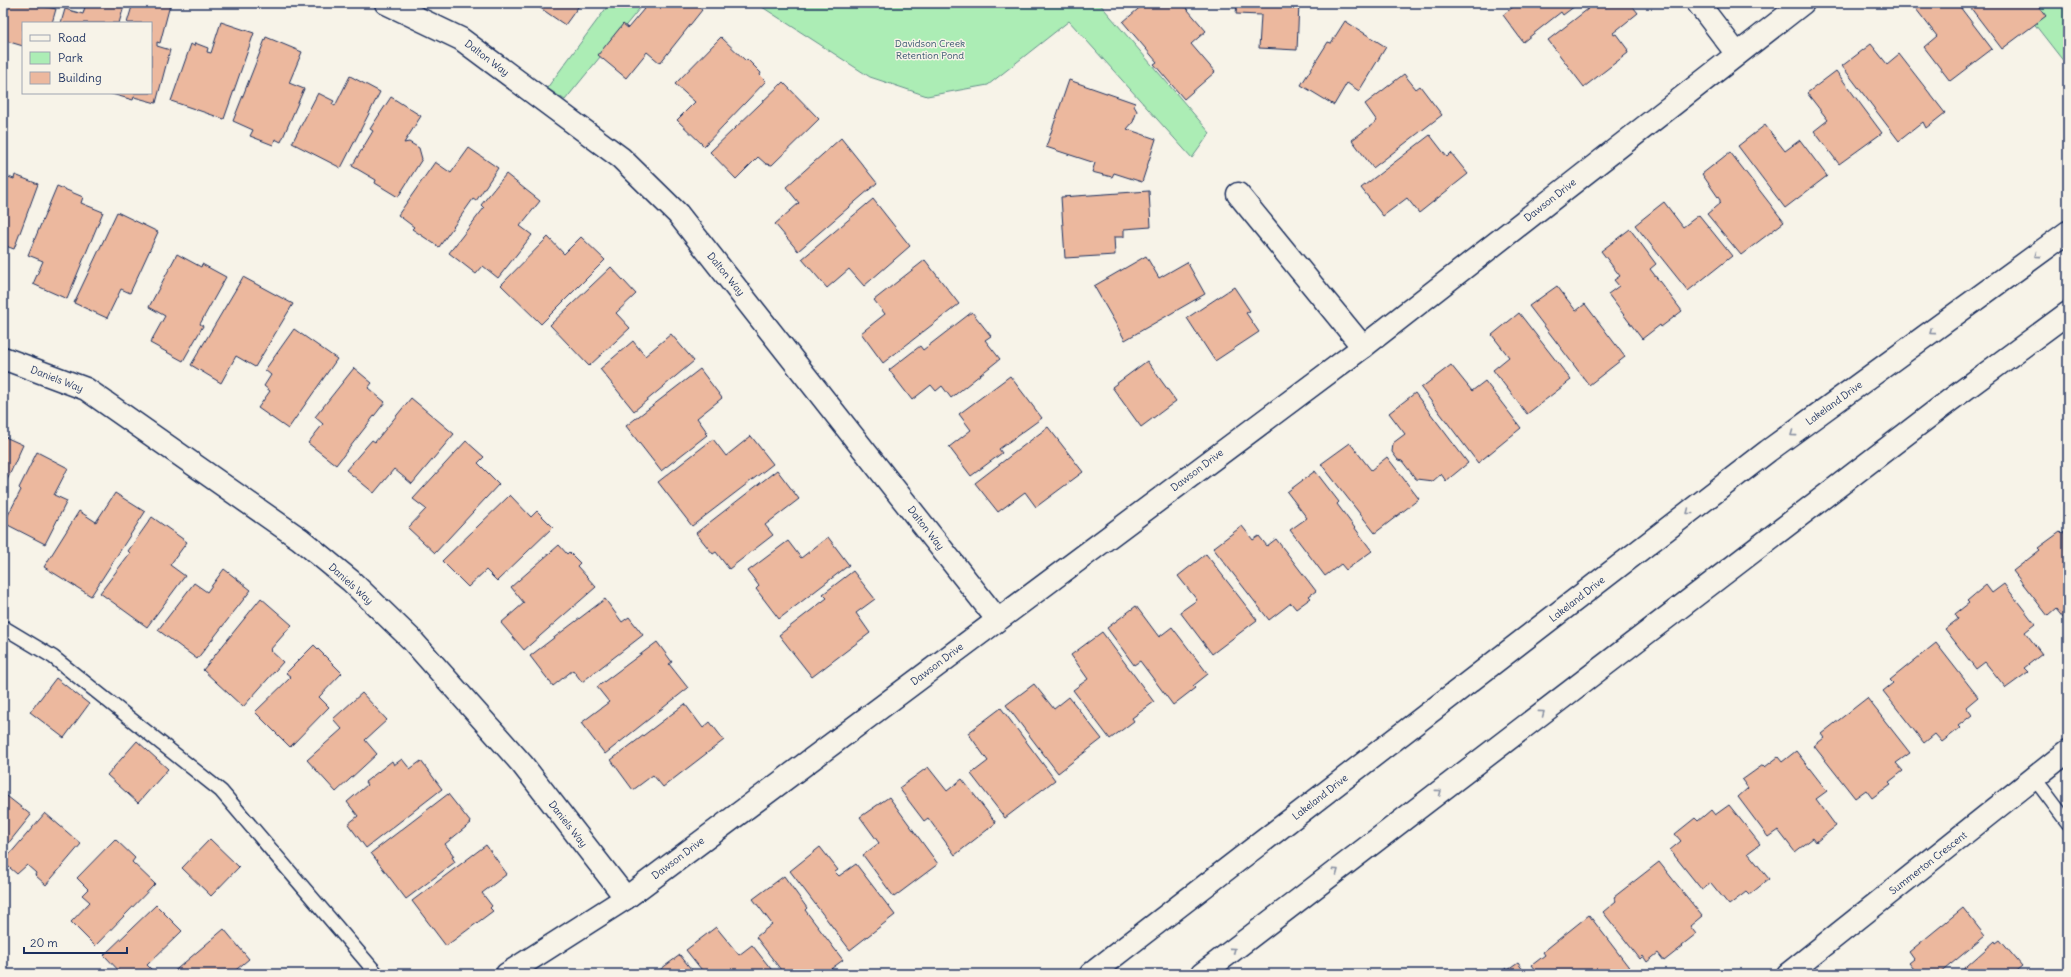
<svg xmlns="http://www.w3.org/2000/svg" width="2071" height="977" font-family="Delius,sans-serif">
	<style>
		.green { fill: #acedb5; stroke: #648e8a }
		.building { fill: #ecb89e; stroke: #1b2f5e }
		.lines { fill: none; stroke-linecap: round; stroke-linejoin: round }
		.service-casing { stroke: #1b2f5e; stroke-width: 16 }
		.minor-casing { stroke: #1b2f5e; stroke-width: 25 }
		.tertiary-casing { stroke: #1b2f5e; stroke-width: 25 }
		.secondary-casing { stroke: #1b2f5e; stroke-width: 25 }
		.service { stroke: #f7f3e8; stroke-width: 13 }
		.minor { stroke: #f7f3e8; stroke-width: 22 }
		.tertiary { stroke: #f7f3e8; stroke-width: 22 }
		.secondary { stroke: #f7f3e8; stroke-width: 22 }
		.oneway { stroke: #8991a3 }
		.labels { text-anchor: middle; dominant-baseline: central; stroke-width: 3; stroke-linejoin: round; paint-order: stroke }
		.park-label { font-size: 10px; fill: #38556f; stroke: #f7f3e8 }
		.street-label { font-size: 10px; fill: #1b2f5e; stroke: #f7f3e8 }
	</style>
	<rect width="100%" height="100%" fill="#f7f3e8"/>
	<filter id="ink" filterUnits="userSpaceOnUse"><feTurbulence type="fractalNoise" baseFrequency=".025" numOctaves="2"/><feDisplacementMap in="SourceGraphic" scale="8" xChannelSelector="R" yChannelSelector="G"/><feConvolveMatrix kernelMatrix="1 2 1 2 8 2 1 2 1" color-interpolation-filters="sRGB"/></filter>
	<g filter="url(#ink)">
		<!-- green -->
		<g class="green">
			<polygon points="610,3 644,3 565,100 547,88"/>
			<polygon points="756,3 1099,3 1210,133 1192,158 1069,21 988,85 927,96 870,77"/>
			<polygon points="2018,3 2068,3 2068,67"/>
		</g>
		<!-- building -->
		<g class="building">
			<polygon points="3,3 39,3 38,5 56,9 52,23 23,23 23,46 3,40"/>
			<polygon points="86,3 125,3 119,23 61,23 65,9 83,14"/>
			<polygon points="133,3 162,3 170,5 160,43 157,42 157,46 170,50 156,103 134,97 133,100 108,93 151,93 151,23 127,23"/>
			<polygon points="533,3 581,3 565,25"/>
			<polygon points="649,3 693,3 702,10 660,63 647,52 626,78 598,55 623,24 628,28"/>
			<polygon points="1145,3 1182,3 1206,31 1191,44 1215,72 1184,99 1154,64 1157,62 1123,22"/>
			<polygon points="1237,3 1299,3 1297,50 1259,48 1261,15 1236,14"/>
			<polygon points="1510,3 1579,3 1563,15 1561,12 1523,42 1503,15 1513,7"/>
			<polygon points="1590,3 1630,3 1638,13 1613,33 1614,35 1616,34 1628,50 1627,50 1628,53 1584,87 1548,40 1588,9 1586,6"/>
			<polygon points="1924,3 1957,3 1992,49 1950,81 1924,47 1937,36 1916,9"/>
			<polygon points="1967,3 2036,3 2046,16 2002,49"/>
			<polygon points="1345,21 1386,47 1359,91 1347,83 1334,105 1301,85 1328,42 1331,43"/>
			<polygon points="221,22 254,33 224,119 171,101 191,44 194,46 195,43 208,48 207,52 211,53"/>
			<polygon points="266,37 302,52 289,83 304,89 281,142 275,139 273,145 250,136 253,130 233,121"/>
			<polygon points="721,37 746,61 747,59 761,73 760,75 766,81 704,146 677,120 695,102 675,84"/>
			<polygon points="1871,44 1887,64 1899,54 1945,113 1926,128 1923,122 1899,141 1842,66"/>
			<polygon points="1836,71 1882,133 1839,164 1814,131 1828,120 1807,93"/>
			<polygon points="1404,74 1416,89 1420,86 1442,115 1373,168 1352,140 1377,121 1365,104"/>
			<polygon points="350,76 380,92 341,168 292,143 318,93 334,101 332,104 335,106"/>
			<polygon points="1069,80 1135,103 1134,106 1137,111 1133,122 1127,129 1156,139 1142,182 1114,173 1112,177 1092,172 1095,163 1046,147"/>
			<polygon points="783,82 819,119 772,165 766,164 758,157 736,179 710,152"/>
			<polygon points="391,97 421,116 404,143 409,142 419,148 422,159 398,197 375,183 376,180 352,166 373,131 370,129"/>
			<polygon points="1765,125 1785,151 1800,140 1827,176 1785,208 1738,146"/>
			<polygon points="1430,135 1447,157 1451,153 1468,174 1419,213 1407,198 1383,216 1361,188"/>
			<polygon points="841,138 877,183 798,251 775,224 799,203 786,187"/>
			<polygon points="469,148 498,168 476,201 473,199 439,247 412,229 414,227 398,215 435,162 451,173"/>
			<polygon points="1730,152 1784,222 1741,255 1707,214 1720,203 1720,200 1702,174"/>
			<polygon points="506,174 540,201 520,226 532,235 498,278 483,266 476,274 449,253 484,208 481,205"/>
			<polygon points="3,175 14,179 15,175 38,184 14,249 3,245"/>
			<polygon points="57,186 83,197 81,203 103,212 67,299 33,284 43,261 28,255"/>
			<polygon points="1149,191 1151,227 1124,229 1124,237 1114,237 1115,255 1065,258 1061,197"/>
			<polygon points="873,199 910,246 864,286 849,269 827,288 802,259"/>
			<polygon points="1664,202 1683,227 1699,215 1732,256 1688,291 1635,225"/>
			<polygon points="117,212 158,232 130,293 121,289 107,318 74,303"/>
			<polygon points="1630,229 1656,264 1650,269 1682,311 1661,327 1660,325 1642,339 1608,294 1619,286 1614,280 1620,276 1601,251"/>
			<polygon points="548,237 564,254 581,237 605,260 541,324 501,285"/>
			<polygon points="177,254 201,267 202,264 226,277 200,324 203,326 183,361 150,343 165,316 149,307"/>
			<polygon points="1146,256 1159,278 1187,262 1205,294 1125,340 1094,286"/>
			<polygon points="925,260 959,304 883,363 861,333 885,314 874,300"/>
			<polygon points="611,267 636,294 616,313 630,328 589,366 550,325"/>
			<polygon points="243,277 293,304 255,367 236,356 221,383 191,365"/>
			<polygon points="1557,286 1576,311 1585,304 1625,357 1589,385 1529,306"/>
			<polygon points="1234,287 1250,311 1246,313 1259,332 1215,361 1187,318"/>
			<polygon points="972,312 991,336 985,340 1000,359 951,398 942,386 936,391 931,385 912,400 889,370 920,346 923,350"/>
			<polygon points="1519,313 1571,380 1527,414 1493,370 1509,357 1492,335"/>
			<polygon points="294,329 337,359 288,429 258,408 270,391 264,386 271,375 265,370"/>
			<polygon points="671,334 694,361 634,411 600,369 633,341 645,356"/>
			<polygon points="1147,361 1176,401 1141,427 1112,387"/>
			<polygon points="1451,365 1472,391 1485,381 1521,428 1478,463 1421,388"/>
			<polygon points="354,368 372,383 368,388 385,402 336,465 308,443 323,424 315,417"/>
			<polygon points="700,369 722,398 697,418 707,432 705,433 707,435 661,471 626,426"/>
			<polygon points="1010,376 1042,418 999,449 1002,453 971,476 949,447 971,430 959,414"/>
			<polygon points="1415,393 1468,463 1446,481 1441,474 1433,481 1416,479 1402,461 1398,460 1392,452 1393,443 1405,434 1389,413"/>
			<polygon points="411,398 454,434 412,484 394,469 374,493 346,470 372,440 375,442"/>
			<polygon points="1048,427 1083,472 1036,507 1025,492 998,512 975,483"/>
			<polygon points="3,436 23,445 3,489"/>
			<polygon points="751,436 773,464 692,526 658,482 713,439 726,456"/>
			<polygon points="466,441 484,457 478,463 499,484 435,553 408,528 426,509 413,499"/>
			<polygon points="1350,443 1371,470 1387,457 1419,499 1375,533 1321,464"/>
			<polygon points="37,452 68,468 54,495 67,501 45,544 4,523 21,490 19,488"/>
			<polygon points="777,470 799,499 765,525 773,535 729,569 716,552 713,554 696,533"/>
			<polygon points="1315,471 1339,502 1337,504 1372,551 1346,570 1341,564 1325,576 1290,530 1307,518 1287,492"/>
			<polygon points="115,493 145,512 91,596 44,567 79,511 96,522"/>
			<polygon points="510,495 531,517 537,511 553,527 497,581 486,570 468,587 442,561"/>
			<polygon points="152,517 187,542 170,565 185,576 147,627 100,593 130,553 128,551"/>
			<polygon points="1242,526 1253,540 1259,536 1267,546 1276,539 1316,591 1309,596 1311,598 1296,609 1291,603 1269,620 1213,548"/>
			<polygon points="2068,529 2068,624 2056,609 2048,616 2013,571 2040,550 2038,548 2060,532 2062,534"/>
			<polygon points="828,537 849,565 779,619 756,589 759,586 748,571 788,541 801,558"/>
			<polygon points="559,545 567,554 569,552 580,563 577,566 596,587 524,650 501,623 524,603 511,587"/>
			<polygon points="1206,554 1257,620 1212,654 1180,612 1197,600 1178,576"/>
			<polygon points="224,569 251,590 197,659 158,630 194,583 207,592"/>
			<polygon points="853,571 875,599 856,613 870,633 812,677 779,635 827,598 823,594"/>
			<polygon points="2004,584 2035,624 2025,632 2042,654 2024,668 2028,672 2006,688 1985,662 1976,669 1945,629 1958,619 1955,614 1969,603 1967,601 1986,585 1992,593"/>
			<polygon points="261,598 292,625 270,650 283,662 243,707 203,670"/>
			<polygon points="605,599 622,622 629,617 643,635 582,682 573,670 553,686 530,656"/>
			<polygon points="1136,606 1159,637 1172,627 1208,674 1193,686 1195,688 1173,705 1140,661 1134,665 1107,628"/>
			<polygon points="1102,632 1154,702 1132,718 1134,721 1110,739 1073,690 1088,679 1071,655"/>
			<polygon points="657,642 672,662 669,664 688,688 605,754 581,723 609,702 597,687"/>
			<polygon points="1936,643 1978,697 1966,707 1972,715 1958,726 1960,728 1942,742 1935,734 1924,743 1883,691 1893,683 1890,680"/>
			<polygon points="314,645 342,673 319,697 329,707 290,747 255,712 291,677 286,673"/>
			<polygon points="56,678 89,704 64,738 30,712"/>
			<polygon points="1034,684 1054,709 1069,697 1102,739 1058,773 1006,705"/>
			<polygon points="362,693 387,720 365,740 377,754 336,792 307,760 342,729 333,719"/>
			<polygon points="1867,698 1910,753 1896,763 1903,771 1889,782 1891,784 1872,798 1866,790 1855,798 1814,746 1824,738 1821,734"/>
			<polygon points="685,704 703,728 710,722 724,740 663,787 653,775 633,790 611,760"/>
			<polygon points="1001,708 1055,780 1005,818 971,774 988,761 968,733"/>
			<polygon points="137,741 168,769 138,803 107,775"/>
			<polygon points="1796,751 1827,791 1816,799 1836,826 1816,842 1813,838 1795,852 1778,830 1768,837 1738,797 1748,788 1742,780 1763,765 1765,767 1778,757 1782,762"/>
			<polygon points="402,759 410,769 421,761 442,789 366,848 348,824 358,816 347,802 367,785 365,782 392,761 394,765"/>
			<polygon points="928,767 947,791 962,779 996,823 955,855 928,818 924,821 899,788"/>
			<polygon points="3,793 31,815 3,850"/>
			<polygon points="448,794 471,823 445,844 454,856 452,857 455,862 406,899 371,853"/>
			<polygon points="889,797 938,864 894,897 863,855 879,843 860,817"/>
			<polygon points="1729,805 1760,844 1748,853 1769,879 1749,895 1746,892 1729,905 1711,883 1702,890 1670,850 1681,841 1675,834 1695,818 1698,821 1711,810 1715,815"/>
			<polygon points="45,813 81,844 46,885 35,875 36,873 27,865 17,874 3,862"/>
			<polygon points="115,839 135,858 132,862 155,884 95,946 71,922 90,902 82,895 88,889 77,878"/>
			<polygon points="210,839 239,867 211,896 182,868"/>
			<polygon points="486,845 507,874 482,893 492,906 490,908 493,911 446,946 412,901"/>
			<polygon points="820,847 838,870 835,872 839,876 856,864 895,915 850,950 790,871"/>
			<polygon points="1659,862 1702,916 1690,926 1696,934 1682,945 1683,946 1664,961 1658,953 1647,962 1643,956 1640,959 1603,912 1616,901 1614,897"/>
			<polygon points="784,876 807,908 805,910 843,960 824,974 784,974 756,937 772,924 753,899"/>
			<polygon points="156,905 182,931 147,965 153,971 150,974 122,974 104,955"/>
			<polygon points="1963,908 1985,936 1939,974 1918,974 1909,963 1914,959 1909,952"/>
			<polygon points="1589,915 1631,970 1626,974 1539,974 1532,965 1545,955 1543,952"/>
			<polygon points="716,927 739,955 752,945 775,974 705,974 686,950"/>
			<polygon points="224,929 249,959 231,974 171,974"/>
			<polygon points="2000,940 2022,966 2012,974 1958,974 1995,941 1996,943"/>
			<polygon points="680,955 695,974 654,974"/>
			<polygon points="1518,963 1526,974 1499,974 1506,968 1508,970"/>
		</g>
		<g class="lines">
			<defs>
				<g id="service">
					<polyline points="3,627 53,657 221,791 377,974"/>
					<polyline points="2035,779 2068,823"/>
				</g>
				<g id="minor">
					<polyline points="386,3 461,39 621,158 678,214 997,619"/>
					<polyline points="1698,3 1737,54"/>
					<polyline points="1238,194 1363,347"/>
					<polyline points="3,358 86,389 300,539 351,581 411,639 522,764 626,898"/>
					<polyline points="1788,974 2068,751"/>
				</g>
				<polyline id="tertiary" points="507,974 626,898 1363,347 1803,3"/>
				<g id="secondary">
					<polyline points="1091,974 1768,451 2068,232"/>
					<polyline points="1202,974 1949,401 2068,313"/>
				</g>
			</defs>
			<!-- service casing -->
			<use href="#service" class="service-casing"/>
			<!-- minor casing -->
			<use href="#minor" class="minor-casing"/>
			<!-- tertiary casing -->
			<use href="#tertiary" class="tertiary-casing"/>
			<!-- secondary casing -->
			<use href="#secondary" class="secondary-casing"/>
			<!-- service -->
			<use href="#service" class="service"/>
			<!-- minor -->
			<use href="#minor" class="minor"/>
			<!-- tertiary -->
			<use href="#tertiary" class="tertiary"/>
			<!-- secondary -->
			<use href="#secondary" class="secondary"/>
		</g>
		<!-- one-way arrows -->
		<defs><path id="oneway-chevron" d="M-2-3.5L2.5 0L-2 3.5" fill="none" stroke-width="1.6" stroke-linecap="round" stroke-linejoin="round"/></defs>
		<g class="oneway">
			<use href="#oneway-chevron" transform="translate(2037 255) rotate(144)"/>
			<use href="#oneway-chevron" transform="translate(1932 332) rotate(144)"/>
			<use href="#oneway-chevron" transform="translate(1793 434) rotate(144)"/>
			<use href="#oneway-chevron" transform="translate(1689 512) rotate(142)"/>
			<use href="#oneway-chevron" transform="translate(1542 713) rotate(-37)"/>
			<use href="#oneway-chevron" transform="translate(1439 792) rotate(-37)"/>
			<use href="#oneway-chevron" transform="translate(1336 871) rotate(-37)"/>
			<use href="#oneway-chevron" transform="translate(1233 950) rotate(-37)"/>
		</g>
	</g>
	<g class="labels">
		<!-- park labels -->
		<g class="park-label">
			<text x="930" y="43">Davidson Creek<tspan x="930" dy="12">Retention Pond</tspan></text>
		</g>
		<!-- street labels -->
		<g class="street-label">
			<text transform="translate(487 58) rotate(37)">Dalton Way</text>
			<text transform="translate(1550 200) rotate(-38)">Dawson Drive</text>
			<text transform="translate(726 274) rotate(51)">Dalton Way</text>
			<text transform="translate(57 379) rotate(21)">Daniels Way</text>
			<text transform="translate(1834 403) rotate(-36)">Lakeland Drive</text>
			<text transform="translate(1197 470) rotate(-37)">Dawson Drive</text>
			<text transform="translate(926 528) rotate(52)">Dalton Way</text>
			<text transform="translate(351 584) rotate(42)">Daniels Way</text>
			<text transform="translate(1577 599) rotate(-38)">Lakeland Drive</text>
			<text transform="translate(937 664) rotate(-37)">Dawson Drive</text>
			<text transform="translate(1320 797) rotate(-38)">Lakeland Drive</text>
			<text transform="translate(568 824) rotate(52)">Daniels Way</text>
			<text transform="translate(678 858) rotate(-37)">Dawson Drive</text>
			<text transform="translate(1928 863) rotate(-38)">Summerton Crescent</text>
		</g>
	</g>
	<!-- margin -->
	<rect width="2071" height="977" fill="none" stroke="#f7f3e8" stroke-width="16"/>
	<rect x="8" y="8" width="2055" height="961" fill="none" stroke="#1b2f5e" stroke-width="1.5" filter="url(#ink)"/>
	<!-- legend -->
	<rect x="22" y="22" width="130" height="72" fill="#f7f3e8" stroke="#9fa5b1"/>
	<rect x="30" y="35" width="20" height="6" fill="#f7f3e8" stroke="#9fa5b1"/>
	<text x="58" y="42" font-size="12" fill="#1b2f5e">Road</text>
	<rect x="30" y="52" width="20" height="12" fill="#acedb5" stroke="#9fa5b1"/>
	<text x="58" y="62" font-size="12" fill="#1b2f5e">Park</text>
	<rect x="30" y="72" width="20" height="12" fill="#ecb89e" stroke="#9fa5b1"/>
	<text x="58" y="82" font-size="12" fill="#1b2f5e">Building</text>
	<!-- scale -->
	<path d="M24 947v6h103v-6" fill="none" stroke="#1b2f5e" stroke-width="2"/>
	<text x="30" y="947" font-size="12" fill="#1b2f5e" stroke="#f7f3e8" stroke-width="3" paint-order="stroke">20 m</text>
</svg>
